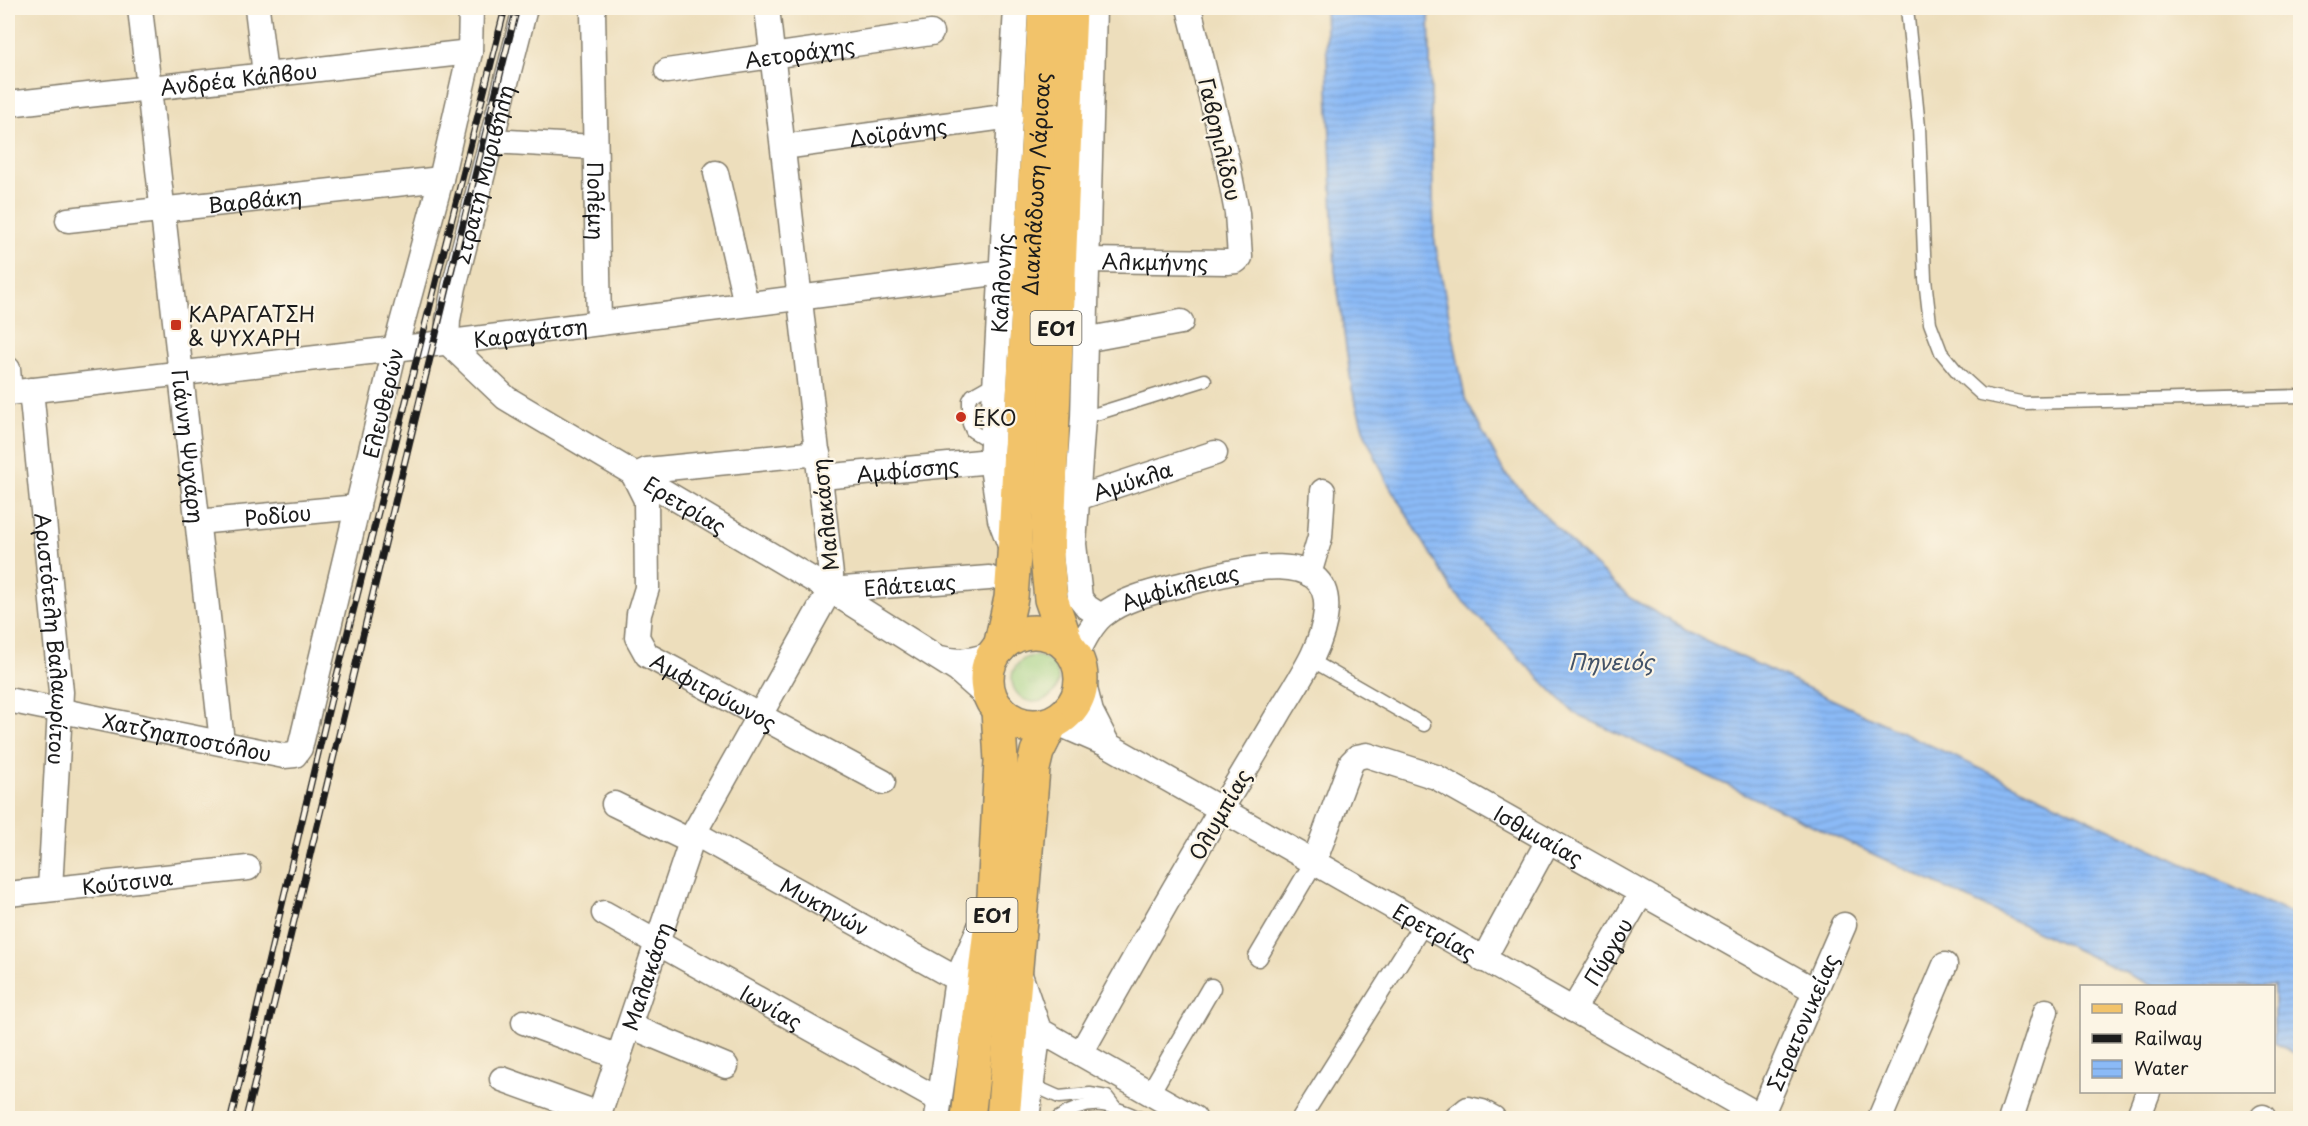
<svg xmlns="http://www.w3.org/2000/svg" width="2308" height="1126" font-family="'Playpen Sans',sans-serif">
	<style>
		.grass { fill: url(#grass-tufts); stroke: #5c754c; stroke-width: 1.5 }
		.water { fill: url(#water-rules); stroke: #546b89; stroke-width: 1.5 }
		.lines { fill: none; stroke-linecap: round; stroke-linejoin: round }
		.service-casing { stroke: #847d6c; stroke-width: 15 }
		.pedestrian-casing { stroke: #847d6c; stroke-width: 21 }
		.minor-casing { stroke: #847d6c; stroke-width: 27 }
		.primary-casing { stroke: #847d6c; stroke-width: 36 }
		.service { stroke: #fff; stroke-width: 12 }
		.pedestrian { stroke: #fff; stroke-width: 18 }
		.minor { stroke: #fff; stroke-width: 24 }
		.primary { stroke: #f2c36a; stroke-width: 33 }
		.rail-casing { stroke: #1c1c1c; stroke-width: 7 }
		.rail { stroke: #fcf5e5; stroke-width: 4.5; stroke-dasharray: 14; stroke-linecap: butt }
		.poi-dot { fill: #c8321e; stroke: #fcf5e5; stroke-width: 2 }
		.labels { text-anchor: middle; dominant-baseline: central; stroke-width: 4.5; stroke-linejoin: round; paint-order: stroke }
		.shield { fill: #fcf5e5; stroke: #5f5d58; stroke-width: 1.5 }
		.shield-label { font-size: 20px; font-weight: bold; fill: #1c1c1c }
		.street-label { font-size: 21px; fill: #1c1c1c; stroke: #fcf5e5 }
		.poi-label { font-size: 21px; fill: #1c1c1c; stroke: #fcf5e5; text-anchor: start }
		.water-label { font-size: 22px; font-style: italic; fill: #435368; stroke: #fcf5e5 }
	</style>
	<defs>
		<pattern id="grass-tufts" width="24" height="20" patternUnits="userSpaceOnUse" patternTransform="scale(1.5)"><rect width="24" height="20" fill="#9dce7d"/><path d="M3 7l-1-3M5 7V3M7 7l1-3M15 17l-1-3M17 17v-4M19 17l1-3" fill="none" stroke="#87b06b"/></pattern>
		<pattern id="water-rules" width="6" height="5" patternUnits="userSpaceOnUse" patternTransform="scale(1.5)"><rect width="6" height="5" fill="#8bbaf6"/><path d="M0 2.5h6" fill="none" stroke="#779fd2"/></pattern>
	</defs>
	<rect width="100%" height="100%" fill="#fcf5e5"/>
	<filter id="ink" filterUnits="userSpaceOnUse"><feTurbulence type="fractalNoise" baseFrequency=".0167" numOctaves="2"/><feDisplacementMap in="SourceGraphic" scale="12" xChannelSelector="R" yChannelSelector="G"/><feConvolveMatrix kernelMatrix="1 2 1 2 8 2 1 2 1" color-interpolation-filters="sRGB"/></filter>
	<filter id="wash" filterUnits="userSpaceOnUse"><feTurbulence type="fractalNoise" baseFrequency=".008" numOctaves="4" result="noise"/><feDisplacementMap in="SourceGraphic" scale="24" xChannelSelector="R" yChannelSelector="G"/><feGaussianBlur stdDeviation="1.35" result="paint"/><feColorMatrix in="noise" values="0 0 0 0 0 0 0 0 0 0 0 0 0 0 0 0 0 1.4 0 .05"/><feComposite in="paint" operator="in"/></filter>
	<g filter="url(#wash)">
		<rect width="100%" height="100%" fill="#eddebc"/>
		<!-- grass -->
		<circle class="grass" cx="1035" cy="679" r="23"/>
		<!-- water -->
		<polygon class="water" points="1325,8 1429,8 1434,237 1465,398 1504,472 1574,546 1630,598 1703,639 2300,918 2300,1056 2274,1043 2274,986 2153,986 1574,713 1453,591 1387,482 1364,432 1352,389 1335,271"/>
	</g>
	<g filter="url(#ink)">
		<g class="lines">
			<defs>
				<g id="service">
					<polyline points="1907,8 1919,127 1925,279 1930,323 1941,352 1959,374 1981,394 2025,403 2300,396"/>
					<polyline points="1083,418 1205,380"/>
					<polyline points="992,443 972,431 969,424 969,400 972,395 995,382"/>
					<polyline points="1311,660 1424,725"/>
					<polyline points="1032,1085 1059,1097 1090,1094 1107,1097 1114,1106 1116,1118"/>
					<path d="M 1058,1118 C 1089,1098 1108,1103 1140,1118"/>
				</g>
				<g id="pedestrian">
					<polyline points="1258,957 1314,862"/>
					<polyline points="1150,1093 1211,988"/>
					<polyline points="1301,1118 1423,924"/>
				</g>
				<g id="minor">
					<path id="s1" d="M 140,8 L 222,742"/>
					<polyline points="257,8 265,74"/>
					<polyline points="1094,8 1083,418 1074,544 1080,598 1087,607 1101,616"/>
					<path id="s2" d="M 593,11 L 599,323"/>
					<path id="s3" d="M 667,71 L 931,33"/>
					<path id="s4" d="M 8,104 L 470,52"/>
					<polyline points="492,141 594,147"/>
					<path id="s5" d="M 783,147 L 1011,116"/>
					<polyline points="716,173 746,304"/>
					<path id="s6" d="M 68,220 L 441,179"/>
					<path id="s7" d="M 1085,260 L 1227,262 L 1236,261 L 1240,257 L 1237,213 L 1228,165 L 1189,8"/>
					<polyline points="1084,340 1181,322"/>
					<path id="s8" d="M 447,342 L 506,398 L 830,590 L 957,670 L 992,701"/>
					<path id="s9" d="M 447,342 L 448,320 L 454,287 L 525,8"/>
					<polyline points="8,369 10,393"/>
					<path id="s10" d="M 31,390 L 61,692 L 50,889"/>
					<path id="s11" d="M 8,393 L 395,349 L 1003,272 L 1032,234"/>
					<path id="s12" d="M 818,453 L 647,470 L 634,476 L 646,500 L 647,588 L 639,614 L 637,637 L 647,655 L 883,782"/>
					<path id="s13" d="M 822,477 L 991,461"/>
					<path id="s14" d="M 1062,503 L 1215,453"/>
					<path id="s15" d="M 197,522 L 358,507"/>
					<path id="s16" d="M 1011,548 L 1000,519 L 991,461 L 1016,8"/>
					<polyline points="1309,574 1320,537 1323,491"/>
					<path id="s17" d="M 830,590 L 989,578"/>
					<path id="s18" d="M 1076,656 C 1083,642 1091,625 1103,615 C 1127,596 1163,590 1192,582 C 1228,573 1332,542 1326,611 C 1323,648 1298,681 1279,713 C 1261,744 1242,775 1223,806 C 1174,887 1128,970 1081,1053"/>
					<path d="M 941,658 C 960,664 977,659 995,653"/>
					<polyline points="1082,677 1091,712 1108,745"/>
					<path id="s19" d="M 8,700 L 284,756 L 295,755 L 300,748 L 395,349 L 441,179 L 470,52 L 471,8"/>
					<path id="s20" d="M 1055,722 L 1108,745 L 1760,1116"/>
					<polyline points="614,804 690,841"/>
					<path id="s21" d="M 694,833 L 957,979"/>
					<path id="s22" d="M 1314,862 L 1351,763 L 1357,757 L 1367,755 L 1436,777 L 1814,990"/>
					<path id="s23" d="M 8,894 L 248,868"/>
					<path id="s24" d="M 604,913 L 939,1100"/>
					<polyline points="1483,960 1548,841"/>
					<polyline points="1019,972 1039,1030 1027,1118"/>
					<path id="s25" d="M 1573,1010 L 1641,894"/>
					<polyline points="524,1022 619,1057"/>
					<polyline points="630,1026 726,1066"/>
					<polyline points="1039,1030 1194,1118"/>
					<polyline points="502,1079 599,1114"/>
					<path id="s26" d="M 598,1118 L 694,833 L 830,590 L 831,575 L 767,8"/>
					<polyline points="937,1118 957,979 986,913"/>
					<polyline points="1457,1118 1468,1109 1482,1112 1493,1118"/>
					<path id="s27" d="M 1760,1118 L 1844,925"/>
					<polyline points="1880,1118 1945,965"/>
					<polyline points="2011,1118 2046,1011"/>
					<polyline points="2138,1118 2148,1092"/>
					<polyline points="2263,1118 2263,1117"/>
				</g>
				<g id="primary">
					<circle cx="1034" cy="679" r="47"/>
					<polyline points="1067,645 1051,599 1047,559 1070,8"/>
					<path id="s28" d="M 1000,647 L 1011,598 L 1014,556 L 1045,8"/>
					<polyline points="968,1118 994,896 1001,761 998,710"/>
					<polyline points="1003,1118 1033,769 1037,752 1051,724"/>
				</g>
			</defs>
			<!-- service casing -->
			<use href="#service" class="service-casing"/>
			<!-- pedestrian casing -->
			<use href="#pedestrian" class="pedestrian-casing"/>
			<!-- minor casing -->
			<use href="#minor" class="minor-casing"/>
			<!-- primary casing -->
			<use href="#primary" class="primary-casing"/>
			<!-- service -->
			<use href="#service" class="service"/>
			<!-- pedestrian -->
			<use href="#pedestrian" class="pedestrian"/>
			<!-- minor -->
			<use href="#minor" class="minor"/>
			<!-- primary -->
			<use href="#primary" class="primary"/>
			<defs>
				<g id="rail">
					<polyline points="231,1118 332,695 505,8"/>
					<path d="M 246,1118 C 337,748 423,377 517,8"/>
				</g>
			</defs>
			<!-- rail casing -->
			<use href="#rail" class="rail-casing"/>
			<!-- rail -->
			<use href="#rail" class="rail"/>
		</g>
	</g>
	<!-- markers -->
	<g class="poi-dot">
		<rect x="170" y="319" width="12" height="12" rx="3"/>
		<circle cx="961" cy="417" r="6"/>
	</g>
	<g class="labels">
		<!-- shield labels -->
		<g class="shield">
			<rect x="1030.5" y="311" width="51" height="34" rx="4.5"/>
			<rect x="966.5" y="898" width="51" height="34" rx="4.5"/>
		</g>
		<g class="shield-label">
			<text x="1056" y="328">ΕΟ1</text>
			<text x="992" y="915">ΕΟ1</text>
		</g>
		<!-- street labels -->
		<g class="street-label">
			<text stroke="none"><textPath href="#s3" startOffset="134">Αετοράχης</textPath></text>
			<text stroke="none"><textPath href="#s4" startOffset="232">Ανδρέα Κάλβου</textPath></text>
			<text stroke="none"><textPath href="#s5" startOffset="116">Δοϊράνης</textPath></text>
			<text transform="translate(1221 139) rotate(77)">Γαβρηιλίδου</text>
			<text stroke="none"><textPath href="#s9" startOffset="172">Στρατή Μυριβήλη</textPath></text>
			<text stroke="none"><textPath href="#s28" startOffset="465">Διακλάδωση Λάρισας</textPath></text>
			<text stroke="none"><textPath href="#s6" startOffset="188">Βαρβάκη</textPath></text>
			<text stroke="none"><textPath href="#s2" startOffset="190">Πολέμη</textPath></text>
			<text stroke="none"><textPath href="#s7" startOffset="70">Αλκμήνης</textPath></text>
			<text stroke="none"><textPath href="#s16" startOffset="268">Καλλoνής</textPath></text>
			<text stroke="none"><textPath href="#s11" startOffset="526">Καραγάτση</textPath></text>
			<text stroke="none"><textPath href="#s19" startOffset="656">Ελευθερών</textPath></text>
			<text stroke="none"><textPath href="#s1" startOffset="441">Γιάννη Ψυχάρη</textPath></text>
			<text stroke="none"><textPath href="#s13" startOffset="86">Αμφίσσης</textPath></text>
			<text stroke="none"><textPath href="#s14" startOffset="74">Αμύκλα</textPath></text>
			<text stroke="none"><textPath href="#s8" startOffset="290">Ερετρίας</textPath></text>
			<text stroke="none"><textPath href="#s15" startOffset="81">Ροδίου</textPath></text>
			<text transform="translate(824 515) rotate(-96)">Μαλακάση</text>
			<text stroke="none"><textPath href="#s17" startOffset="80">Ελάτειας</textPath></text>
			<text stroke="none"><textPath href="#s18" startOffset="132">Αμφίκλειας</textPath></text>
			<text stroke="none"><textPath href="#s10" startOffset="250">Αριστότελη Βαλαωρίτου</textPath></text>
			<text stroke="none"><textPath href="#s12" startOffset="448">Αμφιτρύωνος</textPath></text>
			<text stroke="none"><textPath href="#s19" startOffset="183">Χατζηαποστόλου</textPath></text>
			<text transform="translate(1219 814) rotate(-60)">Ολυμπίας</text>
			<text stroke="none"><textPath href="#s22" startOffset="315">Ισθμιαίας</textPath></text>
			<text stroke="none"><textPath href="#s23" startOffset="120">Κούτσινα</textPath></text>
			<text stroke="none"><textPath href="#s21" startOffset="150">Μυκηνών</textPath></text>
			<text stroke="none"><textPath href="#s20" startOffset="434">Ερετρίας</textPath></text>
			<text stroke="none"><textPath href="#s25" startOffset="68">Πύργου</textPath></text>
			<text stroke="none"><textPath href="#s26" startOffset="150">Μαλακάση</textPath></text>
			<text stroke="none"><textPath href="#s24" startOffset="192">Ιωνίας</textPath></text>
			<text stroke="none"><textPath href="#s27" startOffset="105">Στρατονικείας</textPath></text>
		</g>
		<!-- poi labels -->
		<g class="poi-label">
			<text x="188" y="313">ΚΑΡΑΓΑΤΣΗ<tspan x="188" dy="24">&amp; ΨΥΧΑΡΗ</tspan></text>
			<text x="973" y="417">EKO</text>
		</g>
		<!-- water labels -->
		<g class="water-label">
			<text x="1611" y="660">Πηνειός</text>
		</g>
	</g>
	<!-- margin -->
	<rect width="2308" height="1126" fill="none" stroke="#fcf5e5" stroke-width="30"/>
	<!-- legend -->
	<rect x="2080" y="985" width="195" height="108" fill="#fcf5e5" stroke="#a29e95" stroke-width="1.5"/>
	<rect x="2092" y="1004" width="30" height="9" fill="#f2c36a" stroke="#a29e95" stroke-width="1.5"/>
	<text x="2134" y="1015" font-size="18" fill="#1c1c1c">Road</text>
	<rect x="2092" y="1034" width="30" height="9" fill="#1c1c1c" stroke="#a29e95" stroke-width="1.5"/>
	<text x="2134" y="1045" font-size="18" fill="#1c1c1c">Railway</text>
	<rect x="2092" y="1060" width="30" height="18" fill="url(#water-rules)" stroke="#a29e95" stroke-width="1.5"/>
	<text x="2134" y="1075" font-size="18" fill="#1c1c1c">Water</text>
</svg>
